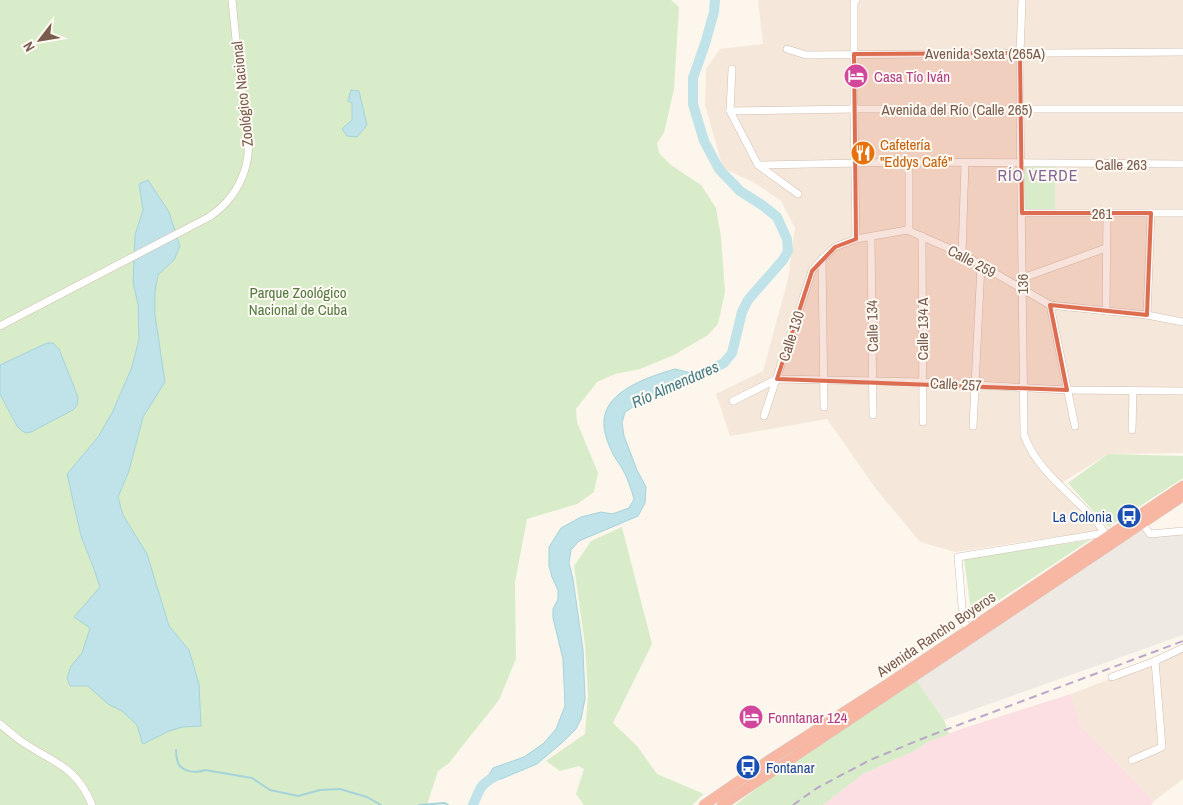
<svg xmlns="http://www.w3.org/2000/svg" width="1183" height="805" font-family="'Archivo Narrow',sans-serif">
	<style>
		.residential { fill: #f5e8da }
		.industrial { fill: #efe9e4 }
		.medical { fill: #fbdfe3 }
		.green { fill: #d8ecc9 }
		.water { fill: #bfe3e8; stroke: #a5d3da }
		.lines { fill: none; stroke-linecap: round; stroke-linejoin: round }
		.stream { stroke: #a5d3da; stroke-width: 2 }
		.river { stroke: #bfe3e8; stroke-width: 10 }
		.minor-casing { stroke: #d1beb0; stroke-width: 8 }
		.highway-casing { stroke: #dad1cd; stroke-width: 11 }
		.minor { stroke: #fff; stroke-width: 7 }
		.highway { stroke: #f7b7a3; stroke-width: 10 }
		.rail { stroke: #b9a8c9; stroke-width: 2; stroke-dasharray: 8 5; stroke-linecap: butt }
		.marked { fill: #dc6d51; fill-opacity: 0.2; stroke: #dc6d51; stroke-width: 4; stroke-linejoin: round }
		.labels { text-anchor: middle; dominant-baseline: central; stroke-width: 4; stroke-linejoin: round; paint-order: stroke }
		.street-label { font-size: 15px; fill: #7a5c4d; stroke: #fffaf3 }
		.hotel-label { font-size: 15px; fill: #b23c85; stroke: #fffaf3; text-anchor: start }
		.food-label { font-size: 15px; fill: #c56008; stroke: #fffaf3; text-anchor: start }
		.park-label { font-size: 15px; fill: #537a41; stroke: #fffaf3 }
		.transit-label { font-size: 15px; fill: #164399; stroke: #fffaf3; text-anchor: end }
		.neighbourhood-label { font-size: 16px; letter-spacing: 1px; fill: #846695; stroke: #fffaf3 }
		.water-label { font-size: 16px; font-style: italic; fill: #437c86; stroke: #fffaf3 }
	</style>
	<rect width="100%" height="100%" fill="#fdf6ec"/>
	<!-- residential -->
	<g class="residential">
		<polygon points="758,0 1183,0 1183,453 1108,454 1060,484 1102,530 955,552 920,542 876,489 827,419 730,436 716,394 763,371 788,279 795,228 781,201 755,183 723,168 705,105 706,69 720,49 763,44"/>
		<polygon points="1183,651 1183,779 1154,801 1081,726 1071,694"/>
	</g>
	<!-- industrial -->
	<polygon class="industrial" points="1146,528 1150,533 1183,531 1183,635 944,720 916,680 1022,607"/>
	<!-- medical -->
	<polygon class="medical" points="1071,694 1081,726 1154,801 1151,805 823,805 863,774 912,752 930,741 961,729"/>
	<!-- green -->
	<g class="green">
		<polygon points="0,0 671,0 679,7 674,89 664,133 657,143 659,153 671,165 701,185 716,208 721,237 725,292 718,324 708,335 674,355 640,369 615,374 597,382 576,409 577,422 598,473 594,492 577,504 527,519 515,582 516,659 499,700 449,763 438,771 427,805 0,805"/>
		<rect x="1025" y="167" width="30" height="42"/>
		<polygon points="1108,454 1183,456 1183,478 1108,527 1068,483"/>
		<polygon points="622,527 652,644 613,723 637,746 657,774 704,794 692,805 584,805 576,794 584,769 579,766 560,771 546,761 585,734 588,695 585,645 574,566 591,541"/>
		<polygon points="1090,540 972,618 964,559"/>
		<polygon points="916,680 944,720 949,734 930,741 912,752 863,774 823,805 735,805 781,770"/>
	</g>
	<!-- water -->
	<g class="water">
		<polygon points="351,90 359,91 367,125 357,137 347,136 342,129 352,120 352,103 348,101"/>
		<polygon points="148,180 169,212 180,246 174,260 158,275 155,292 155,315 165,382 143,417 129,471 118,497 123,515 147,554 169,626 189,650 199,684 201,726 183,727 169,731 143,744 142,742 137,725 122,711 108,704 88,686 70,686 67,678 71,666 82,653 90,628 74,617 100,587 94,569 81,536 67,474 98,437 112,413 132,367 139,339 138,304 133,283 135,235 143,210 139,184"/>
		<polygon points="47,343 53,343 59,349 78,397 77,405 73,410 31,432 26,433 22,431 17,426 0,394 0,365"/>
		<path d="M 675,369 L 699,375 L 686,385 L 639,403 L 625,412 L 622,423 L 624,436 L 637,470 L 646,487 L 645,503 L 638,516 L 579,541 L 571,550 L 569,563 L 573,579 L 583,650 L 585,699 L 581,719 L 576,729 L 564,741 L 537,764 L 501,779 L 485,781 L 493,768 L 524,757 L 544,743 L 556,729 L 565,706 L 563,659 L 553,618 L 553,609 L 558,599 L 558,590 L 552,577 L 549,566 L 549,547 L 561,528 L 581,517 L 601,512 L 612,514 L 629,508 L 634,499 C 631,489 628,479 623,470 C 619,463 614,457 611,450 C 607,441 603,430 604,420 C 606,390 651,376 675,369 Z"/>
	</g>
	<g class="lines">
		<!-- stream -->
		<g class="stream">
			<path d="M 176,750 C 176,754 177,760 178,763 C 183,773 197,773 205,770 L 252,778 L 270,790 L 298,796 L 320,790 L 340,789 L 367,797 L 381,805"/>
			<polyline points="419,805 445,803 448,805"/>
		</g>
		<!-- river -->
		<g class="river">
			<polyline points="687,379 699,375 724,363 732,353 742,312 748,300 783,260 788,251 787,239 777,217 762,205 740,191 719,169 704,141 693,104 693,78 705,44 714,12 715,0"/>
			<path d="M 473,805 C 480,789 480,784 496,776"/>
		</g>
		<defs>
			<g id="minor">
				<polyline points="856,0 854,2 854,109 856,239"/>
				<path d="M 1022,0 L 1020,53 L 1020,109 L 1024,435 C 1036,469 1070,493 1093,518 C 1099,524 1103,531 1108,537"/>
				<polyline points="787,49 806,55 1183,52"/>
				<polyline points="732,69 730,111 758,165 798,194"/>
				<polyline points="730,111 854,109 1183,109"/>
				<polyline points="758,165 909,162 1183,164"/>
				<polyline points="1022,213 1183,213"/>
				<polyline points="909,231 909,162"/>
				<polyline points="922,236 923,422"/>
				<polyline points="871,237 873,415"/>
				<polyline points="962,254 965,163"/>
				<polyline points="822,259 824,407"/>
				<polyline points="1020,279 1106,248"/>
				<polyline points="1050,305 1075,426"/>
				<polyline points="1106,311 1107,213"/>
				<polyline points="1147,315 1151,213"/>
				<path d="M 0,326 L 209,217 C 227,205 239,189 245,169 C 253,145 245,116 242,92 C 238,61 235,31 232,0"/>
				<polyline points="733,401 777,379 922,382 1067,390 1183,391"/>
				<polyline points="764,416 812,271 822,259 835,247 856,239 907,230 962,254 1050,305 1147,315 1183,322"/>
				<polyline points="973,426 981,265"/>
				<polyline points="1132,430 1133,391"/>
				<polyline points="1142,523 1150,534 1183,531"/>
				<polyline points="968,630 963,619 958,557 1105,533"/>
				<polyline points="1112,677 1155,661 1183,648"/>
				<path d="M 0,724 C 7,730 14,736 21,741 C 53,763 76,765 92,805"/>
				<polyline points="1132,760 1162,747 1155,661"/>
			</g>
			<g id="highway">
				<polyline points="704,805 768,761 888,684 1183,486"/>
				<polyline points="722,805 1183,496"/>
			</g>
		</defs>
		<!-- minor casing -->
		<use href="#minor" class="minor-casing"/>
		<!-- highway casing -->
		<use href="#highway" class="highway-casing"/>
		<!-- minor -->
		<use href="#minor" class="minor"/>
		<!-- highway -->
		<use href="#highway" class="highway"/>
		<!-- rail -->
		<polyline class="rail" points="793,805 817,788 870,760 929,736 1183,641"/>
	</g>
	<!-- marked area -->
	<path class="marked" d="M 1020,53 L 1022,213 L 1151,213 L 1147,315 L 1050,305 L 1067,390 L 777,379 L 812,271 L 835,247 L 856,239 L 854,54 Z"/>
	<!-- icons -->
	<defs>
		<symbol id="hotel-disc" viewBox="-11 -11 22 22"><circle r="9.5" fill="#d1479c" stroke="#fffaf3"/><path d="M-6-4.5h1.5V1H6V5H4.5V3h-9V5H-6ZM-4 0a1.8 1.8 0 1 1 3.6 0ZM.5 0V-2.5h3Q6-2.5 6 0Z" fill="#fff"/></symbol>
		<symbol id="restaurant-disc" viewBox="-11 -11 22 22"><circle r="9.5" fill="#e8710a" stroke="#fffaf3"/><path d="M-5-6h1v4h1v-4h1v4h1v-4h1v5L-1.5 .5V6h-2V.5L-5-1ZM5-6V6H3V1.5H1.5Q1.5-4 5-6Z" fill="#fff"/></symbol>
		<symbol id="bus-disc" viewBox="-11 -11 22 22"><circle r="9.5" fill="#1a4fb4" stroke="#fffaf3"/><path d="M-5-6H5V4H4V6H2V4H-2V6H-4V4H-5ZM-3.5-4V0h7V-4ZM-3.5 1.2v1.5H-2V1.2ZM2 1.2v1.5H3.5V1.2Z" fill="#fff"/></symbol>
	</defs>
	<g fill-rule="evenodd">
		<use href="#hotel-disc" x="842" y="62" width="28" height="28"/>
		<use href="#restaurant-disc" x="849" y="139" width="28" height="28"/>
		<use href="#bus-disc" x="1115" y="502" width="28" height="28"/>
		<use href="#hotel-disc" x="737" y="703" width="28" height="28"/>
		<use href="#bus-disc" x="734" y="753" width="28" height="28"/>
	</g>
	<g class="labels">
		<!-- street labels -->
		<g class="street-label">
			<text x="985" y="53">Avenida Sexta (265A)</text>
			<text transform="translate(242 94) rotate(-96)">Zoológico Nacional</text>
			<text x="957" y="109">Avenida del Río (Calle 265)</text>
			<text x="1121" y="164">Calle 263</text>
			<text x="1102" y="213">261</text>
			<text transform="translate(972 261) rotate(28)">Calle 259</text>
			<text transform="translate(1022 284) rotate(-90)">136</text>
			<text transform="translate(872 326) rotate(-91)">Calle 134</text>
			<text transform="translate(922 329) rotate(-90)">Calle 134 A</text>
			<text transform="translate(791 336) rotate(-72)">Calle 130</text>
			<text transform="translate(956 384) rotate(3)">Calle 257</text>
			<text transform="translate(936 634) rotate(-34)">Avenida Rancho Boyeros</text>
		</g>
		<!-- hotel labels -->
		<g class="hotel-label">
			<text x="874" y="76">Casa Tío Iván</text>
			<text x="768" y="717">Fonntanar 124</text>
		</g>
		<!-- food labels -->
		<g class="food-label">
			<text x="880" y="144">Cafetería<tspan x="880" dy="17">"Eddys Café"</tspan></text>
		</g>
		<!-- park labels -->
		<g class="park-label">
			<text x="298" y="292">Parque Zoológico<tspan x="298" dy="17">Nacional de Cuba</tspan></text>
		</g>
		<!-- transit labels -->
		<g class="transit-label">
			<text x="1112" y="516">La Colonia</text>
			<text x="766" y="767" text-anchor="start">Fontanar</text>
		</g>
		<!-- neighbourhood labels -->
		<g class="neighbourhood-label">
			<text x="1038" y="175">RÍO VERDE</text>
		</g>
		<!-- water labels -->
		<g class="water-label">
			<text transform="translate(675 384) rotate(-24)">Río Almendares</text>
		</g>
	</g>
	<!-- north arrow -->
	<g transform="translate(40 40) rotate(239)" stroke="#fffaf3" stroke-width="4" paint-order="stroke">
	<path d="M0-4L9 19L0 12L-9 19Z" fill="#7a5c4d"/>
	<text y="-8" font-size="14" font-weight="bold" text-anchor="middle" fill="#7a5c4d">N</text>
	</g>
</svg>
